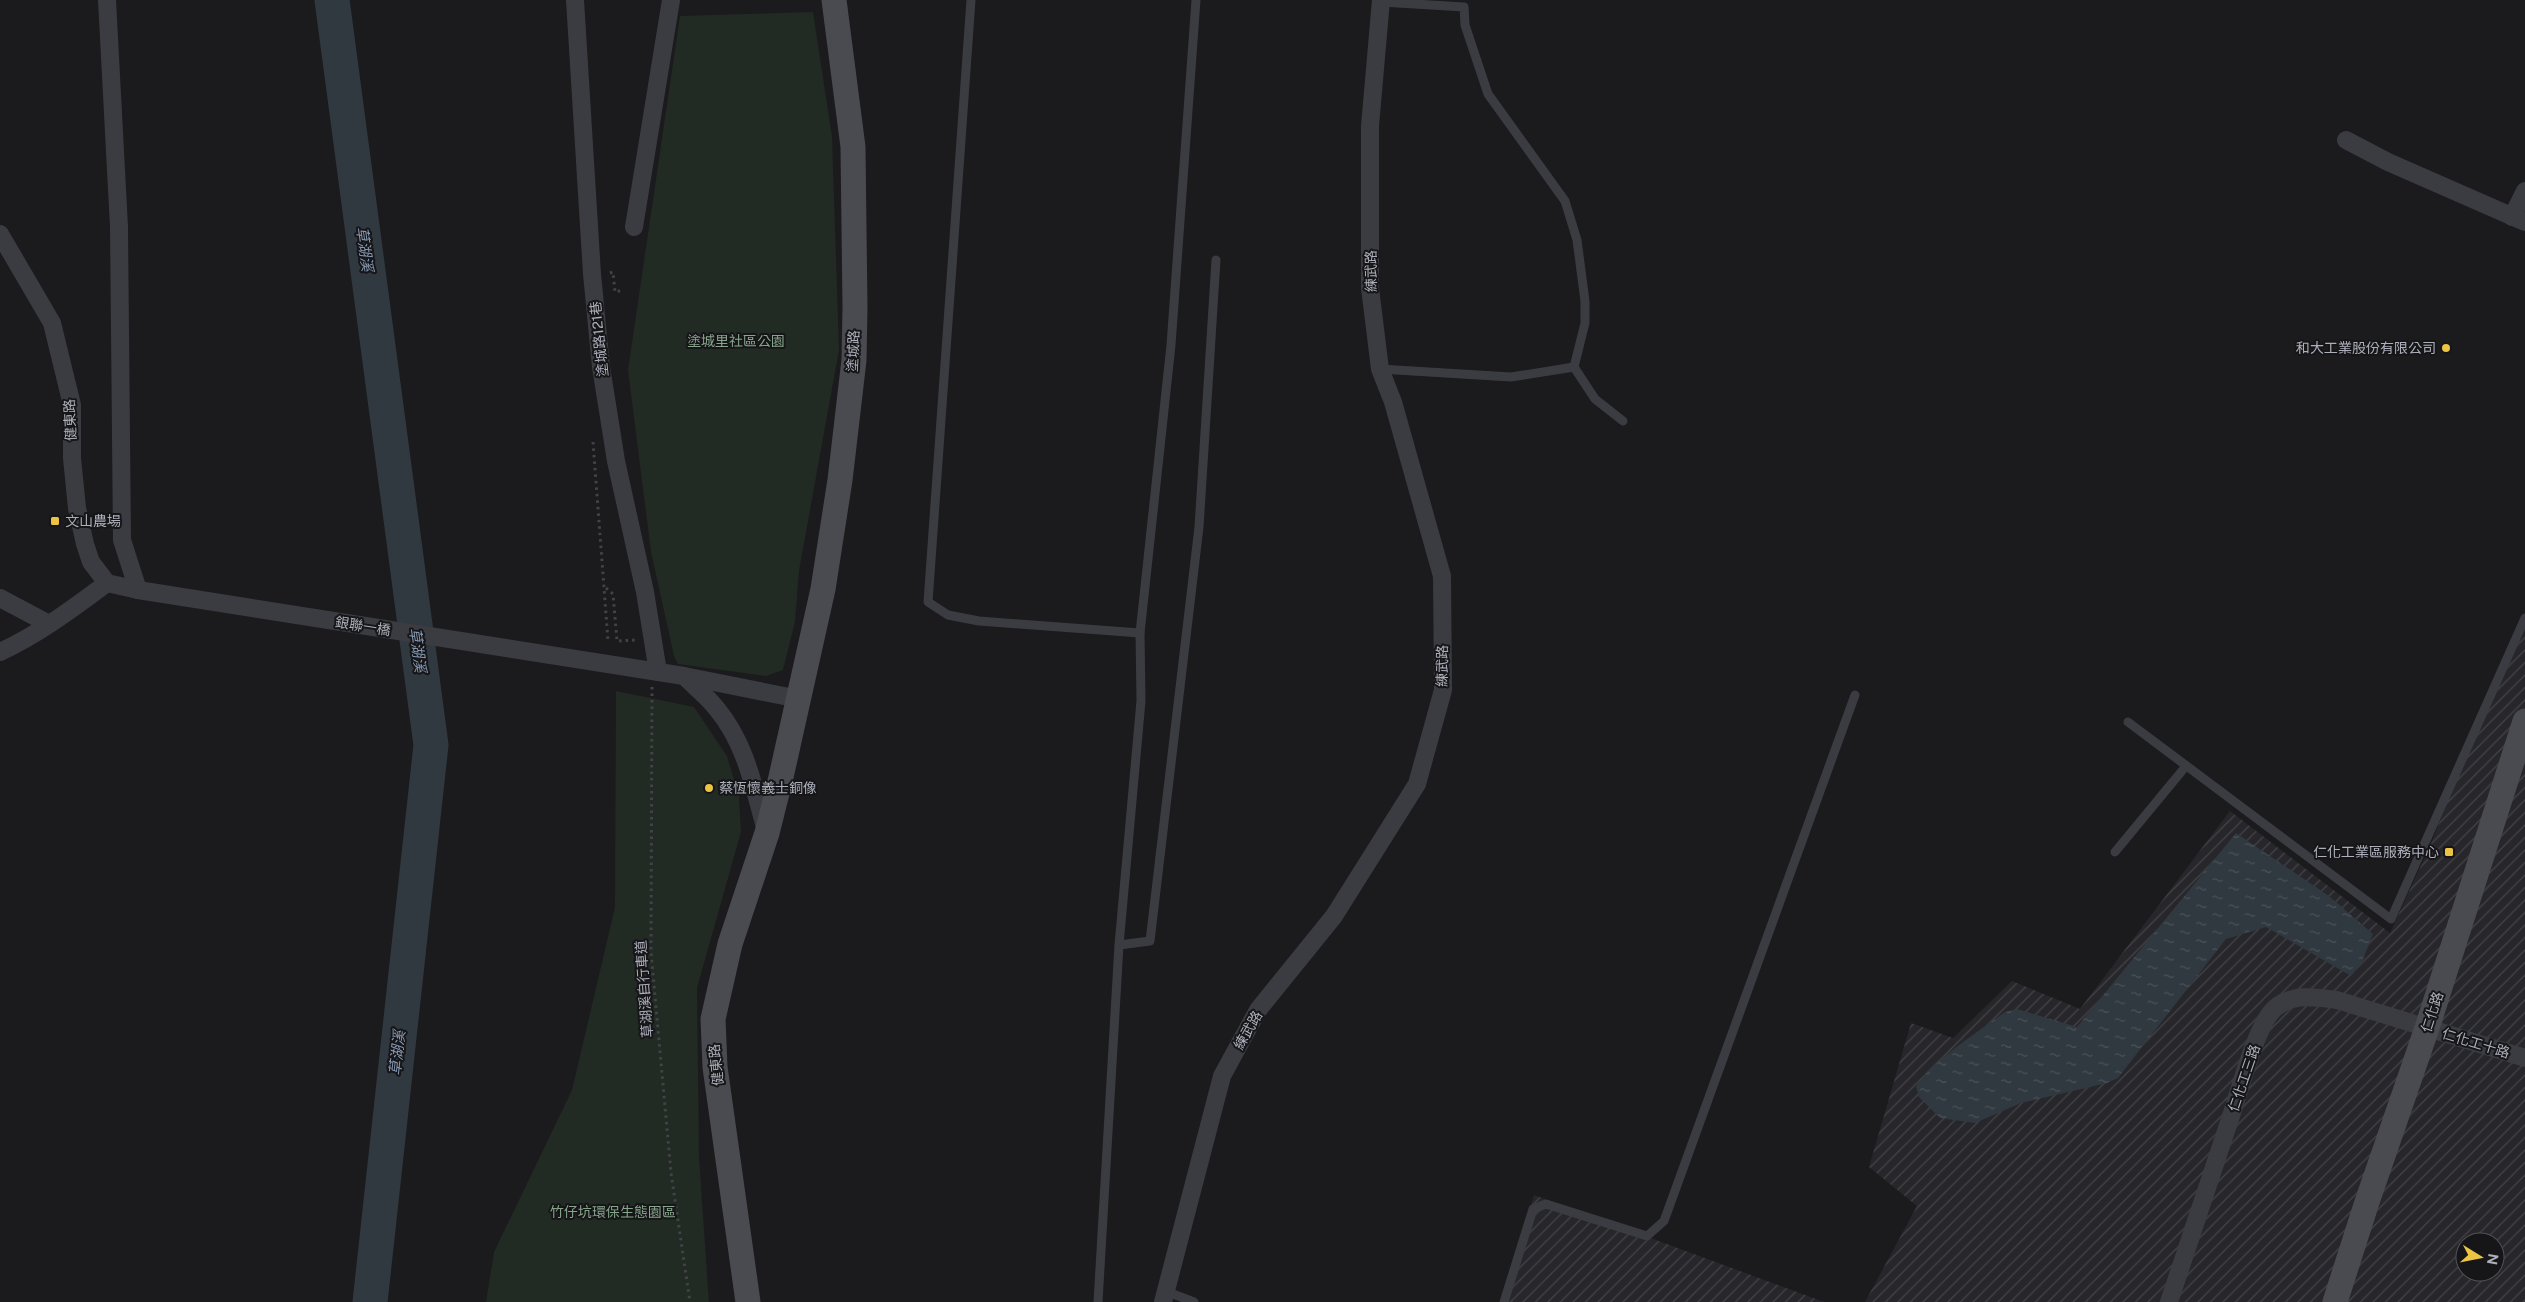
<svg xmlns="http://www.w3.org/2000/svg" width="2525" height="1302" font-family="'Public Sans','Noto Sans TC',sans-serif">
	<style>
		.industrial { fill: url(#industrial-furrows); fill-rule: evenodd }
		.park { fill: #222a24 }
		.water { fill: url(#water-ripples) }
		.lines { fill: none; stroke-linecap: round; stroke-linejoin: round }
		.river { stroke: #303840; stroke-width: 35 }
		.path { stroke: #424348; stroke-width: 3; stroke-dasharray: 2.5 4; stroke-linecap: butt }
		.lane { stroke: #3b3c41; stroke-width: 9 }
		.street { stroke: #3b3c41; stroke-width: 18 }
		.secondary { stroke: #4a4b51; stroke-width: 25 }
		.poi-dot { fill: #ebc443; stroke: #161518; stroke-width: 2 }
		.labels { text-anchor: middle; dominant-baseline: central; stroke-width: 4; stroke-linejoin: round; paint-order: stroke }
		.street-label { font-size: 14px; fill: #adb0bb; stroke: #161518 }
		.park-label { font-size: 14px; fill: #86a58b; stroke: #161518 }
		.poi-label { font-size: 14px; fill: #adb0bb; stroke: #161518; text-anchor: end }
		.water-label { font-size: 15px; font-style: italic; fill: #879ab4; stroke: #161518 }
	</style>
	<defs>
		<pattern id="industrial-furrows" width="10" height="10" patternUnits="userSpaceOnUse" patternTransform="scale(1.25)"><rect width="10" height="10" fill="#27262a"/><path d="M-1 1l2-2M0 10L10 0M9 11l2-2" fill="none" stroke="#444347"/></pattern>
		<pattern id="water-ripples" width="26" height="14" patternUnits="userSpaceOnUse" patternTransform="scale(1.25)"><rect width="26" height="14" fill="#303840"/><path d="M2 4q2-2 4 0t4 0M15 11q2-2 4 0t4 0" fill="none" stroke="#4b525a"/></pattern>
	</defs>
	<rect width="100%" height="100%" fill="#1b1a1d"/>
	<!-- industrial -->
	<g class="industrial">
		<path d="M 2525,626 L 2525,1302 L 1865,1302 L 1917,1206 L 1869,1167 L 1911,1023 L 1953,1038 L 2012,981 L 2080,1009 L 2230,811 L 2390,933 L 2430,846 L 2496,677 ZM 2465,1242 L 2495,1242 L 2495,1272 L 2465,1272 Z"/>
		<polygon points="1534,1195 1824,1302 1503,1302"/>
	</g>
	<!-- park -->
	<g class="park">
		<polygon points="813,12 832,136 839,350 799,571 795,622 783,670 766,676 678,664 674,656 651,552 628,370 680,16"/>
		<polygon points="616,691 694,707 727,756 739,797 741,832 697,988 699,1157 709,1302 486,1302 494,1252 572,1090 615,907"/>
	</g>
	<!-- water -->
	<path class="water" d="M 2236,833 L 2329,896 L 2373,934 L 2362,962 L 2351,976 L 2266,927 L 2226,939 L 2118,1078 L 2107,1083 L 2021,1103 L 1975,1123 L 1940,1118 L 1919,1097 L 1916,1087 C 1928,1064 1983,1028 2005,1012 L 2017,1009 L 2077,1027 Z"/>
	<g class="lines">
		<!-- river -->
		<polyline class="river" points="332,0 431,745 370,1302"/>
		<!-- path -->
		<g class="path">
			<polyline points="610,273 613,272 615,292 623,290"/>
			<polyline points="593,442 608,641"/>
			<polyline points="606,588 613,594 617,641 635,640"/>
			<polyline points="652,687 651,952 671,1173 690,1302"/>
		</g>
		<!-- lane -->
		<g class="lane">
			<polyline points="971,0 928,602 948,615 979,621 1140,633"/>
			<polyline points="1574,367 1595,399 1623,421"/>
			<polyline points="1380,369 1511,377 1574,367 1585,323 1585,301 1577,240 1565,201 1488,94 1465,25 1464,7 1381,2"/>
			<polyline points="2128,722 2391,919 2525,618"/>
			<polyline points="2115,852 2186,766"/>
			<polyline points="1119,945 1150,941 1199,527 1216,260"/>
			<polyline points="1165,1291 1194,1302"/>
			<polyline points="1098,1302 1119,945 1141,701 1140,633 1171,345 1196,0"/>
			<polyline points="1504,1302 1533,1209 1546,1204 1647,1236 1664,1221 1855,695"/>
		</g>
		<!-- street -->
		<g class="street">
			<polyline points="107,0 119,227 122,540 138,590"/>
			<polyline points="575,0 592,274 601,367 616,461 645,592 658,672"/>
			<polyline points="2346,140 2388,162 2525,222"/>
			<polyline points="2512,217 2525,191"/>
			<polyline points="634,227 671,0"/>
			<polyline points="0,234 52,323 72,405 72,458 77,508 85,544 91,562 107,583 138,590 684,676 799,699"/>
			<polyline points="0,598 49,624"/>
			<path d="M 0,652 C 39,634 73,608 107,583"/>
			<path d="M 684,676 C 695,687 708,697 717,709 C 746,744 754,788 766,831"/>
			<polyline points="1163,1302 1222,1076 1258,1010 1334,916 1417,784 1443,690 1442,576 1393,402 1380,369 1370,288 1370,126 1381,0"/>
			<path d="M 2169,1302 C 2190,1238 2212,1174 2233,1110 C 2241,1085 2257,1024 2275,1008 C 2293,993 2316,997 2337,1000 L 2525,1058"/>
		</g>
		<!-- secondary -->
		<g class="secondary">
			<polyline points="748,1302 715,1067 713,1019 730,944 767,833 781,777 823,589 840,480 854,360 855,308 853,147 834,0"/>
			<polyline points="2335,1302 2367,1202 2427,1028 2525,721"/>
		</g>
	</g>
	<!-- markers -->
	<g class="poi-dot">
		<circle cx="2446" cy="348" r="5"/>
		<rect x="50" y="516" width="10" height="10" rx="2.5"/>
		<circle cx="709" cy="788" r="5"/>
		<rect x="2444" y="847" width="10" height="10" rx="2.5"/>
	</g>
	<g class="labels">
		<!-- street labels -->
		<g class="street-label">
			<text transform="translate(1371 271) rotate(-91)">練武路</text>
			<text transform="translate(599 339) rotate(-96)">塗城路121巷</text>
			<text transform="translate(853 351) rotate(-87)">塗城路</text>
			<text transform="translate(70 420) rotate(-93)">健東路</text>
			<text transform="translate(363 626) rotate(9)">銀聯一橋</text>
			<text transform="translate(1442 666) rotate(-89)">練武路</text>
			<text transform="translate(644 989) rotate(-94)">草湖溪自行車道</text>
			<text transform="translate(2432 1012) rotate(-72)">仁化路</text>
			<text transform="translate(1248 1030) rotate(-60)">練武路</text>
			<text transform="translate(2476 1043) rotate(17)">仁化工十路</text>
			<text transform="translate(716 1065) rotate(-96)">健東路</text>
			<text transform="translate(2244 1078) rotate(-71)">仁化工三路</text>
		</g>
		<!-- park labels -->
		<g class="park-label">
			<text x="736" y="341">塗城里社區公園</text>
			<text x="613" y="1212">竹仔坑環保生態園區</text>
		</g>
		<!-- poi labels -->
		<g class="poi-label">
			<text x="2436" y="348">和大工業股份有限公司</text>
			<text x="65" y="521" text-anchor="start">文山農場</text>
			<text x="719" y="788" text-anchor="start">蔡恆懷義士銅像</text>
			<text x="2439" y="852">仁化工業區服務中心</text>
		</g>
		<!-- water labels -->
		<g class="water-label">
			<text transform="translate(365 249) rotate(82)">草湖溪</text>
			<text transform="translate(418 650) rotate(82)">草湖溪</text>
			<text transform="translate(397 1053) rotate(-84)">草湖溪</text>
		</g>
	</g>
	<!-- north arrow -->
	<g transform="translate(2480 1257) rotate(100)"><circle r="24" fill="#161518" stroke="#525359"/>
	<path d="M0-4L9 19L0 12L-9 19Z" fill="#ebc443"/>
	<text y="-8" font-size="14" font-weight="bold" text-anchor="middle" fill="#adb0bb">N</text>
	</g>
</svg>
